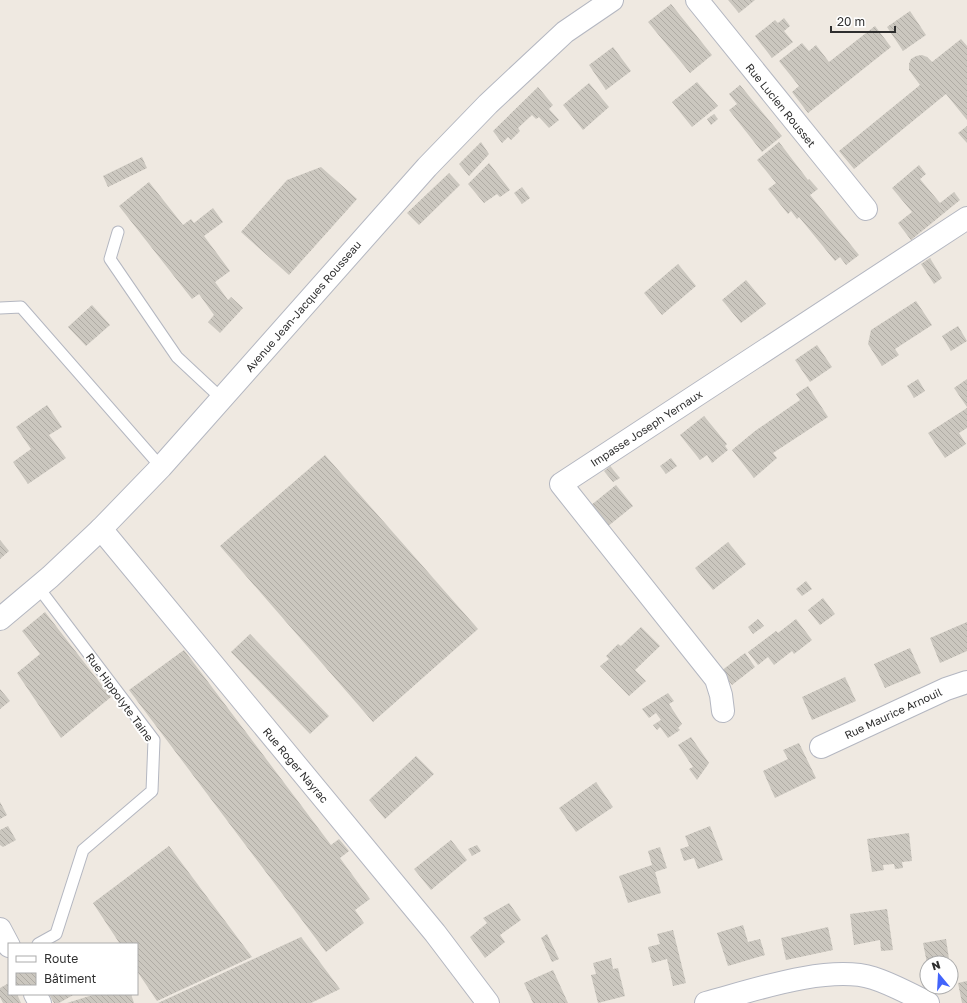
<svg xmlns="http://www.w3.org/2000/svg" width="967" height="1003" font-family="'Golos Text',sans-serif">
	<style>
		.building { fill: url(#building-back-hatch) }
		.lines { fill: none; stroke-linecap: round; stroke-linejoin: round }
		.service-casing { stroke: #b4b7c1; stroke-width: 13 }
		.minor-casing { stroke: #b4b7c1; stroke-width: 24 }
		.secondary-casing { stroke: #b4b7c1; stroke-width: 24 }
		.service { stroke: #fff; stroke-width: 11 }
		.minor { stroke: #fff; stroke-width: 22 }
		.secondary { stroke: #fff; stroke-width: 22 }
		.labels { text-anchor: middle; dominant-baseline: central; stroke-width: 4; stroke-linejoin: round; paint-order: stroke }
		.street-label { font-size: 11px; fill: #2e2e2e; stroke: #fff }
	</style>
	<defs>
		<pattern id="building-back-hatch" width="6" height="6" patternUnits="userSpaceOnUse"><rect width="6" height="6" fill="#cbc7bf"/><path d="M-1 5l2 2M0 0l6 6M5-1l2 2" fill="none" stroke="#afaba4"/></pattern>
	</defs>
	<rect width="100%" height="100%" fill="#efe9e1"/>
	<!-- building -->
	<g class="building">
		<polygon points="728,0 755,0 739,13"/>
		<polygon points="671,4 712,55 690,73 648,22"/>
		<polygon points="910,11 926,35 903,51 887,27"/>
		<polygon points="784,18 790,26 784,31 793,42 772,58 755,36 775,20 778,23"/>
		<polygon points="875,26 891,47 808,113 792,92 799,86 779,61 802,43 809,51 816,45 829,62"/>
		<polygon points="961,39 967,46 967,120 946,94 854,169 839,151 920,85 909,70 909,64 911,59 916,56 922,55 927,57 932,62"/>
		<polygon points="613,47 631,71 606,90 589,65"/>
		<polygon points="697,82 718,106 692,127 672,102"/>
		<polygon points="589,83 609,107 583,130 563,105"/>
		<polygon points="740,85 782,136 762,152 729,110 737,104 729,94"/>
		<polygon points="538,87 553,105 549,109 559,120 549,128 539,117 536,119 532,115 518,128 520,131 511,140 508,137 502,143 493,131"/>
		<polygon points="714,114 718,119 711,125 707,119"/>
		<polygon points="967,126 967,143 958,133"/>
		<polygon points="481,142 489,154 469,176 459,164"/>
		<polygon points="779,142 808,180 809,179 818,189 810,195 859,255 846,265 840,257 835,261 799,217 797,219 791,211 788,214 768,189 776,183 757,160"/>
		<polygon points="142,157 147,168 108,187 103,176"/>
		<polygon points="489,163 510,190 500,197 497,194 484,203 468,184"/>
		<polygon points="919,165 926,174 920,179 940,203 954,192 960,200 911,240 898,223 912,212 892,188"/>
		<polygon points="321,167 357,199 289,275 241,232 287,180"/>
		<polygon points="449,173 460,185 419,225 407,213"/>
		<polygon points="149,182 183,225 191,219 194,223 213,208 223,222 204,236 230,271 215,282 228,300 231,297 243,308 220,333 208,322 214,315 199,294 192,299 119,206"/>
		<polygon points="522,187 530,198 522,204 514,193"/>
		<polygon points="930,258 942,278 934,284 921,264"/>
		<polygon points="678,264 696,286 662,315 644,293"/>
		<polygon points="746,280 766,304 741,323 722,300"/>
		<polygon points="916,301 932,325 895,349 899,355 882,366 868,344 871,330"/>
		<polygon points="92,305 110,325 86,346 68,327"/>
		<polygon points="958,326 967,341 951,351 942,336"/>
		<polygon points="817,345 832,367 810,382 795,360"/>
		<polygon points="918,379 925,391 914,398 907,386"/>
		<polygon points="967,379 967,407 954,388"/>
		<polygon points="808,386 828,417 773,453 777,458 754,478 732,450 755,431 800,400 796,394"/>
		<polygon points="47,405 62,427 49,435 66,458 28,484 13,462 31,449 16,427"/>
		<polygon points="967,408 967,428 959,433 966,444 945,458 928,433"/>
		<polygon points="704,416 727,444 725,446 728,450 712,463 707,455 700,460 680,435"/>
		<polygon points="325,455 478,629 373,722 220,546"/>
		<polygon points="671,458 677,466 666,474 660,466"/>
		<polygon points="610,466 620,478 613,482 604,471"/>
		<polygon points="616,485 633,506 607,527 590,506"/>
		<polygon points="0,540 9,551 0,559"/>
		<polygon points="728,542 746,564 713,590 695,568"/>
		<polygon points="806,581 812,589 802,596 796,589"/>
		<polygon points="823,598 835,614 820,625 808,610"/>
		<polygon points="45,612 111,697 61,738 17,673 40,654 22,631"/>
		<polygon points="758,619 764,626 753,634 748,627"/>
		<polygon points="796,619 812,640 794,654 792,651 774,665 768,657 758,665 748,652 776,631 778,633"/>
		<polygon points="967,622 967,651 940,663 930,638"/>
		<polygon points="641,627 660,646 635,670 646,681 629,696 600,666 609,659 606,656 618,644 621,646"/>
		<polygon points="250,634 329,716 310,734 231,652"/>
		<polygon points="910,648 921,673 885,688 874,664"/>
		<polygon points="184,650 331,845 339,839 349,851 340,858 370,899 355,910 364,923 326,952 129,690"/>
		<polygon points="745,653 755,667 732,685 721,671"/>
		<polygon points="845,677 856,701 812,720 802,697"/>
		<polygon points="0,689 10,701 0,709"/>
		<polygon points="668,693 674,701 669,704 682,724 678,728 680,730 668,738 660,727 657,730 653,725 661,720 656,713 649,718 642,709"/>
		<polygon points="691,737 709,763 697,780 689,769 693,767 678,745"/>
		<polygon points="799,743 816,778 775,798 763,771 788,759 783,750"/>
		<polygon points="416,756 434,774 385,819 369,800"/>
		<polygon points="596,782 613,807 576,832 559,808"/>
		<polygon points="0,802 7,815 0,819"/>
		<polygon points="8,826 16,840 3,847 0,845 0,830"/>
		<polygon points="710,826 723,860 698,869 694,858 684,861 680,849 689,846 685,836"/>
		<polygon points="909,833 912,861 902,862 903,868 895,869 894,864 883,865 884,870 872,872 867,839"/>
		<polygon points="451,840 467,860 431,890 414,869"/>
		<polygon points="477,845 481,851 472,856 468,849"/>
		<polygon points="169,846 252,957 157,1001 137,971 137,944 120,944 93,903"/>
		<polygon points="660,847 667,868 655,872 661,893 628,903 619,876 652,865 648,851"/>
		<polygon points="509,903 521,920 500,935 505,942 485,958 470,937 487,923 483,918"/>
		<polygon points="887,909 893,950 881,951 880,940 854,945 850,914"/>
		<polygon points="743,925 748,942 760,939 765,955 728,966 717,933"/>
		<polygon points="828,927 833,950 786,960 781,938"/>
		<polygon points="673,930 686,983 673,986 667,959 652,963 648,947 660,944 657,934"/>
		<polygon points="547,934 559,959 552,962 541,938"/>
		<polygon points="301,937 340,989 311,1003 158,1003"/>
		<polygon points="946,939 949,959 927,963 923,943"/>
		<polygon points="611,958 613,969 618,968 625,996 598,1003 591,975 596,974 593,963"/>
		<polygon points="553,970 568,1003 533,1003 524,983"/>
		<polygon points="967,981 967,1003 962,1003 958,983"/>
		<polygon points="9,983 9,994 17,994 21,1003 3,1003 0,997 0,988"/>
		<polygon points="49,994 75,994 59,1003 54,1003"/>
		<polygon points="96,994 131,994 134,1003 67,1003"/>
	</g>
	<g class="lines">
		<defs>
			<g id="service">
				<polyline points="118,232 110,259 177,357 222,399"/>
				<polyline points="0,308 21,307 161,467"/>
				<polyline points="38,944 56,934 83,850 152,791 154,740 38,587"/>
			</g>
			<g id="minor">
				<polyline points="697,0 866,209"/>
				<polyline points="101,529 435,933 488,1003"/>
				<polyline points="723,711 721,695 716,679 561,484 967,218"/>
				<polyline points="821,747 946,689 967,682"/>
				<polyline points="0,929 9,946"/>
				<polyline points="35,994 40,1003"/>
				<path d="M 706,1003 C 751,991 828,964 873,978 C 892,984 910,994 928,1003"/>
			</g>
			<polyline id="secondary" points="0,619 50,577 101,529 161,467 427,167 488,104 565,32 612,0"/>
		</defs>
		<!-- service casing -->
		<use href="#service" class="service-casing"/>
		<!-- minor casing -->
		<use href="#minor" class="minor-casing"/>
		<!-- secondary casing -->
		<use href="#secondary" class="secondary-casing"/>
		<!-- service -->
		<use href="#service" class="service"/>
		<!-- minor -->
		<use href="#minor" class="minor"/>
		<!-- secondary -->
		<use href="#secondary" class="secondary"/>
	</g>
	<g class="labels">
		<!-- street labels -->
		<g class="street-label">
			<text transform="translate(781 105) rotate(51)">Rue Lucien Rousset</text>
			<text transform="translate(303 306) rotate(-49)">Avenue Jean-Jacques Rousseau</text>
			<text transform="translate(646 428) rotate(-33)">Impasse Joseph Yernaux</text>
			<text transform="translate(120 697) rotate(54)">Rue Hippolyte Taine</text>
			<text transform="translate(893 713) rotate(-25)">Rue Maurice Arnouil</text>
			<text transform="translate(296 765) rotate(50)">Rue Roger Nayrac</text>
		</g>
	</g>
	<!-- legend -->
	<rect x="8" y="943" width="130" height="52" fill="#ffffff" stroke="#ababab"/>
	<rect x="16" y="956" width="20" height="6" fill="#ffffff" stroke="#ababab"/>
	<text x="44" y="963" font-size="12" fill="#2e2e2e">Route</text>
	<rect x="16" y="973" width="20" height="12" fill="url(#building-back-hatch)" stroke="#ababab"/>
	<text x="44" y="983" font-size="12" fill="#2e2e2e">Bâtiment</text>
	<!-- north arrow -->
	<g transform="translate(939 975) rotate(342)"><circle r="19" fill="#ffffff" stroke="#ababab"/>
	<path d="M0-3L7 15L0 10L-7 15Z" fill="#4264fb"/>
	<text y="-6" font-size="11" font-weight="bold" text-anchor="middle" fill="#2e2e2e">N</text>
	</g>
	<!-- scale -->
	<path d="M831 26v6h64v-6" fill="none" stroke="#2e2e2e" stroke-width="2"/>
	<text x="837" y="26" font-size="12" fill="#2e2e2e" stroke="#ffffff" stroke-width="3" paint-order="stroke">20 m</text>
</svg>
